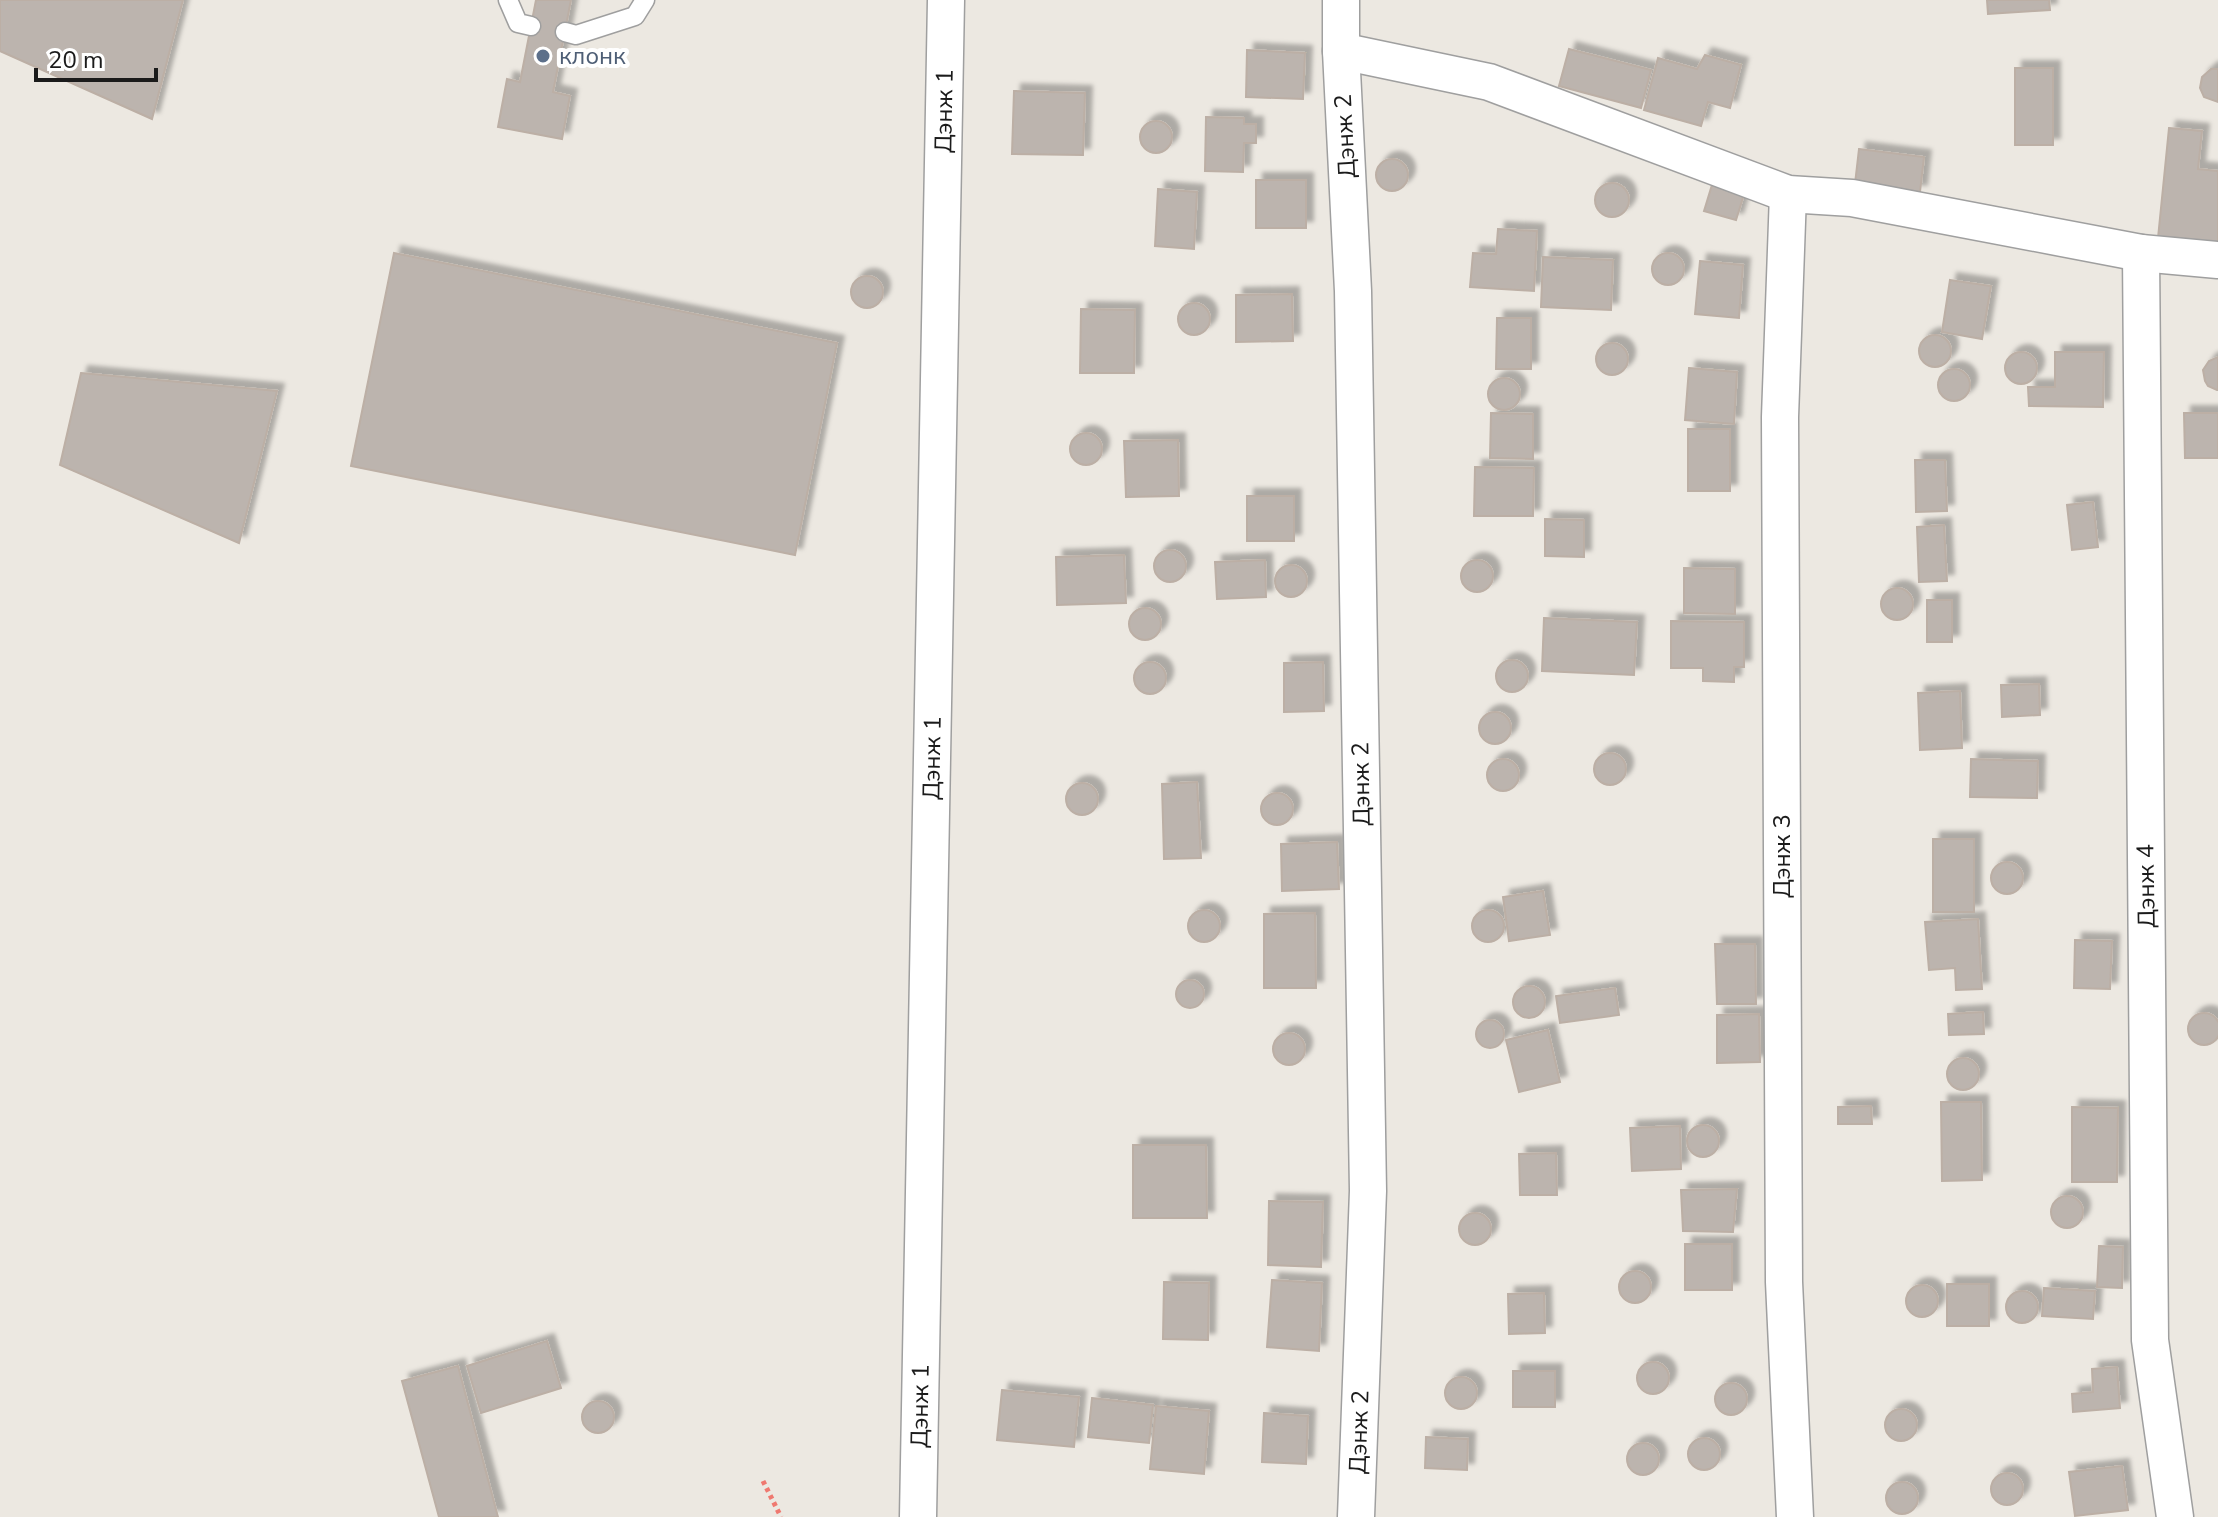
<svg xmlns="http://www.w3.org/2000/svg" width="2218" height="1517" font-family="'Nunito Sans',sans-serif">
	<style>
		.building { fill: #bcb4ae; stroke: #bcafa5; stroke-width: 2; filter: url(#shadow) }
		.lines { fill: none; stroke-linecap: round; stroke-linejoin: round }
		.service-casing { stroke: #9f9f9f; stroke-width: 21 }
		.minor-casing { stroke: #9f9f9f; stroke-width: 39 }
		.path { stroke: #ef7970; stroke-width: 5; stroke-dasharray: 4 4; stroke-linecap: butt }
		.service { stroke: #fff; stroke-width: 18 }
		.minor { stroke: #fff; stroke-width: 36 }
		.service-dot { fill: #5c6f8a; stroke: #fff; stroke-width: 3 }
		.labels { text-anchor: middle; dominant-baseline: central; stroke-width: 8; stroke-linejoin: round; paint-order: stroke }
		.service-label { font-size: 24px; fill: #4e5e75; stroke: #fff; text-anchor: start }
		.street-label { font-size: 24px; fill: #1b1b1b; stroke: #fff }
	</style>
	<defs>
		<filter id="shadow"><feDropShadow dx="7" dy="-7" stdDeviation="2" flood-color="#0004"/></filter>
	</defs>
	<rect width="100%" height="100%" fill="#ece8e1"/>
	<!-- building -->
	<g class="building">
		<polygon points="0,0 183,0 152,119 0,51"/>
		<polygon points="536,0 571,0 553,92 570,96 562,139 498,127 507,79 520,82"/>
		<polygon points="1987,0 2049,0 2050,10 1988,14"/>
		<polygon points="1569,49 1651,70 1641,108 1559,86"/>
		<polygon points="1247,50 1305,53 1303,99 1246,97"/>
		<polygon points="1705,55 1741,65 1730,108 1708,102 1701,126 1644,110 1658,58 1697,69"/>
		<rect x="2015" y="68" width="38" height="77"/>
		<polygon points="2211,69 2218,69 2218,102 2204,97 2200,88 2202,77"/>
		<polygon points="1014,91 1085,93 1083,155 1012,154"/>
		<polygon points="1206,117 1244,118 1244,124 1256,124 1256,143 1244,143 1243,172 1205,171"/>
		<circle cx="1156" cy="137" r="16"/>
		<polygon points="2169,128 2202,131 2198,169 2218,171 2218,244 2158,238"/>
		<polygon points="1859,149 1924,157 1920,192 1855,184"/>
		<circle cx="1392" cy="175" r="16"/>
		<polygon points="1715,175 1747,185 1736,220 1704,211"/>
		<rect x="1256" y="180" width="50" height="48"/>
		<circle cx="1612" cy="200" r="17"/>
		<polygon points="1158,189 1197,192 1194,249 1155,246"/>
		<polygon points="1498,229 1537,231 1534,291 1470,287 1473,253 1496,254"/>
		<circle cx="1668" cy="269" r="16"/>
		<polygon points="394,253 837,343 795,555 351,466"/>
		<polygon points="1543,257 1613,260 1611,310 1541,307"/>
		<polygon points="1700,261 1743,265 1739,318 1695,314"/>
		<circle cx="867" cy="292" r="16"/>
		<polygon points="1950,280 1991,286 1982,339 1942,332"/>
		<polygon points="1292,294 1293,341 1236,342 1236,295"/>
		<circle cx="1194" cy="319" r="16"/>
		<polygon points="1081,309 1135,310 1134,373 1080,373"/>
		<polygon points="1497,318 1531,318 1531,369 1496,369"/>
		<circle cx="1935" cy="351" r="16"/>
		<circle cx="1612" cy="359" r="16"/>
		<circle cx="2021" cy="368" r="16"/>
		<polygon points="2055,352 2104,352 2103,407 2029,406 2028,387 2055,387"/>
		<polygon points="2218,357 2218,390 2217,390 2208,386 2205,381 2203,370 2209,361"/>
		<polygon points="1689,368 1737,372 1734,424 1685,420"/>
		<circle cx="1954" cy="385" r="16"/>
		<polygon points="81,373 277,391 239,543 60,465"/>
		<circle cx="1504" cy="394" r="16"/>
		<polygon points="1491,413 1533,414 1533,459 1490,458"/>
		<polygon points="2184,413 2218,413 2218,458 2185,458"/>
		<rect x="1688" y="429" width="42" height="62"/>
		<circle cx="1086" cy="449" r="16"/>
		<polygon points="1178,440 1179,496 1126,497 1124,441"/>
		<polygon points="1915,460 1945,460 1947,511 1916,512"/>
		<polygon points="1475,467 1534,468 1533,516 1474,516"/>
		<rect x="1247" y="496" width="47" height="45"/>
		<polygon points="2093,502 2098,547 2072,550 2067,505"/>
		<polygon points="1545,519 1584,520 1584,557 1545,556"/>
		<polygon points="1944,525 1947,581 1919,582 1917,527"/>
		<circle cx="1170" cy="566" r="16"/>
		<polygon points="1124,555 1126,603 1057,605 1056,557"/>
		<circle cx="1477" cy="576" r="16"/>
		<polygon points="1265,560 1266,597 1217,599 1215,562"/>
		<circle cx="1291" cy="581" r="16"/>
		<polygon points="1684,568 1735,569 1735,614 1684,613"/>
		<circle cx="1897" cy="604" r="16"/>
		<rect x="1927" y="600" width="25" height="42"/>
		<circle cx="1145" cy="624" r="16"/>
		<polygon points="1544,618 1637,622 1634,675 1542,671"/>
		<polygon points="1671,621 1744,622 1744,667 1734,667 1734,682 1703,681 1703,668 1671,668"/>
		<circle cx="1512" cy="676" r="16"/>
		<circle cx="1150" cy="678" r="16"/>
		<polygon points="1323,662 1324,711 1284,712 1284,663"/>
		<polygon points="2039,684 2040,715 2002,717 2001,685"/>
		<polygon points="1960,691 1962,748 1920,750 1918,693"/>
		<circle cx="1495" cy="728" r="16"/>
		<circle cx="1610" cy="769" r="16"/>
		<circle cx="1503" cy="775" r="16"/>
		<polygon points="1971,759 2038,761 2037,798 1970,797"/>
		<polygon points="1197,782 1201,858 1164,859 1162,784"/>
		<circle cx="1082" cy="799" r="16"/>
		<circle cx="1277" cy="809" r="16"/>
		<rect x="1933" y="839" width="41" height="73"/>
		<polygon points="1337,842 1339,889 1282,891 1281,844"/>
		<circle cx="2007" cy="878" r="16"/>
		<polygon points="1543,891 1550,935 1509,941 1503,897"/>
		<circle cx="1204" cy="926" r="16"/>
		<circle cx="1488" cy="926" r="16"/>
		<polygon points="1315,913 1316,988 1264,988 1264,914"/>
		<polygon points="1978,919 1982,989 1956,990 1955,968 1929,970 1925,922"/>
		<polygon points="2075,940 2112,941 2110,989 2074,988"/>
		<polygon points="1715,944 1755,944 1756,1004 1717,1004"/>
		<circle cx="1190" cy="994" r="14"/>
		<circle cx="1529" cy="1002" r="16"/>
		<polygon points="1615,988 1619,1015 1560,1023 1556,996"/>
		<polygon points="1983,1012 1984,1034 1949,1035 1948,1014"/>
		<circle cx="2204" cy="1029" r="16"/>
		<polygon points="1759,1014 1760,1062 1717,1063 1717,1015"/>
		<circle cx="1490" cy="1034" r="14"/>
		<polygon points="1548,1030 1560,1082 1519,1092 1506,1040"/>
		<circle cx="1289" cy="1049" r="16"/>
		<circle cx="1963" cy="1074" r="16"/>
		<polygon points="1941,1102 1981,1102 1982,1180 1942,1181"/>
		<polygon points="1871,1106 1872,1124 1838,1124 1838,1107"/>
		<polygon points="2072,1107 2118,1108 2117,1182 2072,1182"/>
		<circle cx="1703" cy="1141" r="16"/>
		<polygon points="1680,1126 1681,1169 1632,1171 1630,1128"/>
		<polygon points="1133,1145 1206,1145 1207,1218 1133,1218"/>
		<polygon points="1556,1153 1557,1195 1520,1195 1519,1154"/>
		<polygon points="1737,1189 1733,1232 1683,1231 1681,1190"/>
		<circle cx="2067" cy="1212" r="16"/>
		<polygon points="1269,1201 1323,1202 1321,1267 1268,1265"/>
		<circle cx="1475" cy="1229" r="16"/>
		<rect x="1685" y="1244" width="47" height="46"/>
		<polygon points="2099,1246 2123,1247 2122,1288 2097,1287"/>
		<circle cx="1635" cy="1287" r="16"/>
		<polygon points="1272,1280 1322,1283 1319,1351 1267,1347"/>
		<polygon points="1164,1282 1209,1283 1208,1340 1163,1339"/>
		<rect x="1947" y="1284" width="42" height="42"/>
		<circle cx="1922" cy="1301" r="16"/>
		<polygon points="2044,1288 2095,1291 2093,1319 2042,1316"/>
		<circle cx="2022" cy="1307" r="16"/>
		<polygon points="1544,1293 1545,1333 1509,1334 1508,1294"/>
		<polygon points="547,1341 561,1388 481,1413 467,1366"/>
		<circle cx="1653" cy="1378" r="16"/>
		<polygon points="458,1366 498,1517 439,1517 402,1381"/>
		<polygon points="2117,1367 2120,1408 2073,1412 2072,1394 2093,1392 2092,1369"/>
		<rect x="1513" y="1371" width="42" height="36"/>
		<circle cx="1461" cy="1393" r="16"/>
		<circle cx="1731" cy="1399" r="16"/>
		<polygon points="1002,1390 1079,1397 1074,1447 997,1440"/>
		<polygon points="1092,1398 1153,1405 1149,1443 1088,1437"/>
		<circle cx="598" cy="1417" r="16"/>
		<polygon points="1156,1406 1209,1411 1204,1474 1150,1469"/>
		<circle cx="1901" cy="1425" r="16"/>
		<polygon points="1264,1413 1308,1416 1306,1464 1262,1462"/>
		<polygon points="1426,1437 1468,1439 1467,1470 1425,1468"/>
		<circle cx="1704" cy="1454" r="16"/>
		<circle cx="1643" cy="1459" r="16"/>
		<polygon points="2122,1466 2128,1510 2075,1516 2069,1472"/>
		<circle cx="2007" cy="1489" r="16"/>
		<circle cx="1902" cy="1498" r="16"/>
	</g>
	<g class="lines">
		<defs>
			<g id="service">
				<polyline points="508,0 518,23 531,26"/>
				<polyline points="565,32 576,35 635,16 645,0"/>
			</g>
			<g id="minor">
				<polyline points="1341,0 1341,51 1489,82 1788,194 1852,198 2141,253 2218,260"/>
				<polyline points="1341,51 1353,291 1368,1191 1356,1517"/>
				<polyline points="1788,194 1780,417 1784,1282 1795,1517"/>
				<polyline points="2141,253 2150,1340 2175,1517"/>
				<polyline points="918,1517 946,0"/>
			</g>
		</defs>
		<!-- service casing -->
		<use href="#service" class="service-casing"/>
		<!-- minor casing -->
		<use href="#minor" class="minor-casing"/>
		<!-- path -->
		<polyline class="path" points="763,1481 781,1517"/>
		<!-- service -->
		<use href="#service" class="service"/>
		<!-- minor -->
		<use href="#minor" class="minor"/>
	</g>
	<!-- markers -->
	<circle class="service-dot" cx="543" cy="56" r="8"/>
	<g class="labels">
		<!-- service labels -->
		<g class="service-label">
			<text x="559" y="56">клонк</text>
		</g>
		<!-- street labels -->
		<g class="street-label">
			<text transform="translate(944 111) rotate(-89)">Дэнж 1</text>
			<text transform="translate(1345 136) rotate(-93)">Дэнж 2</text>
			<text transform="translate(932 758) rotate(-89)">Дэнж 1</text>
			<text transform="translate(1361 784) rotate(-91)">Дэнж 2</text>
			<text transform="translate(1782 856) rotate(-90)">Дэнж 3</text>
			<text transform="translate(2146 886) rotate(-91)">Дэнж 4</text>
			<text transform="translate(920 1406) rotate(-89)">Дэнж 1</text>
			<text transform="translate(1359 1432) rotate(-88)">Дэнж 2</text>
		</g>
	</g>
	<!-- scale -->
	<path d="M36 68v12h120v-12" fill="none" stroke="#1b1b1b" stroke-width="4"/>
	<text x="48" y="68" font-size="24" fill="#1b1b1b" stroke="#ffffff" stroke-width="6" paint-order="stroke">20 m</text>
</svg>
